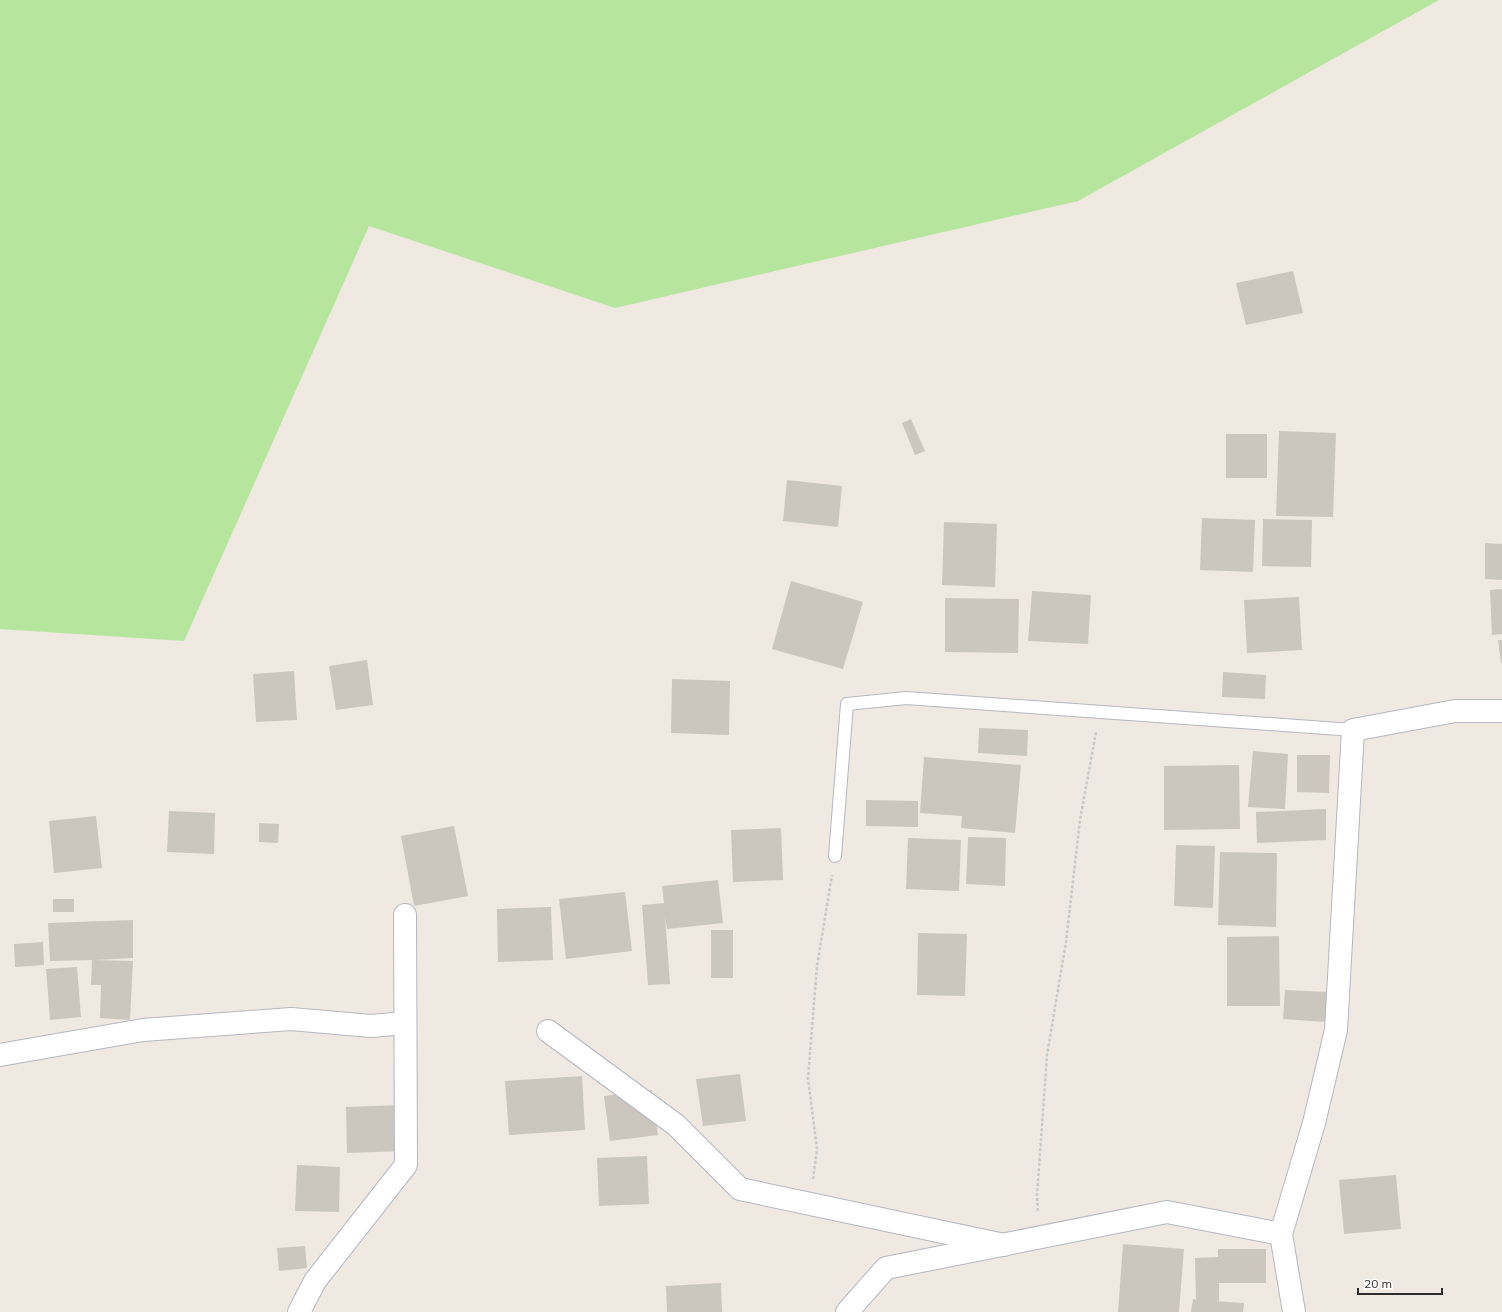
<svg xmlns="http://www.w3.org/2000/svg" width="1502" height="1312" font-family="Mulish,sans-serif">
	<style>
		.green { fill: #b6e59e }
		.building { fill: #cbc7bf }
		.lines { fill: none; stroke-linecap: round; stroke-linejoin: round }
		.lane-casing { stroke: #b4b7c1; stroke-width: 14 }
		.street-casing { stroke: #b4b7c1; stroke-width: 24 }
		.path { stroke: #c9c9c9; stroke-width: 2.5; stroke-dasharray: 3 2; stroke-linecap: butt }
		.lane { stroke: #fff; stroke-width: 12 }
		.street { stroke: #fff; stroke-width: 22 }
	</style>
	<rect width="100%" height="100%" fill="#efe9e1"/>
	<!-- green -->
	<polygon class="green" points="0,0 1439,0 1078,201 615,308 369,226 184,641 0,629"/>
	<!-- building -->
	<g class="building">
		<polygon points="1293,271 1303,313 1246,325 1236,283"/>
		<polygon points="911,419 925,451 915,455 902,423"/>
		<polygon points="1279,431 1336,433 1333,517 1276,516"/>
		<rect x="1226" y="434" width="41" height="44"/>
		<polygon points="787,480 842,486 838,527 783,521"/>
		<polygon points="1202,518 1255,520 1253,572 1200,570"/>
		<polygon points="1263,519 1312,520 1311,567 1262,566"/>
		<polygon points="944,522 997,524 995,587 942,585"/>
		<polygon points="1485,543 1502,544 1502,580 1485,579"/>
		<polygon points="791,581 863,602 843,669 772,649"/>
		<polygon points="1502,589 1502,634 1492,635 1490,590"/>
		<polygon points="1032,591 1091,595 1088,644 1028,641"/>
		<polygon points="1299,597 1302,650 1247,653 1244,600"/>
		<polygon points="945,598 1019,599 1018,653 945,652"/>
		<polygon points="1498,640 1502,640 1502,663 1501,663"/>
		<polygon points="367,660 373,705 336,710 329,666"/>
		<polygon points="294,671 297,720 256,722 253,674"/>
		<polygon points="1223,672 1266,675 1265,699 1222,697"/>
		<polygon points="672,679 730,681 729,735 671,733"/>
		<polygon points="979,728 1028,730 1027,756 978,753"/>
		<polygon points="1253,751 1288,754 1285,809 1248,807"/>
		<polygon points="1297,755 1330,755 1329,793 1297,792"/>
		<polygon points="924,757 1021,765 1015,833 961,828 962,816 920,813"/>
		<polygon points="1239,765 1240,829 1164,830 1164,766"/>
		<polygon points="866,800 918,801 918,827 866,826"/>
		<polygon points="1326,809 1326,840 1257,843 1256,812"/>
		<polygon points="169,811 215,813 214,854 167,852"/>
		<polygon points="96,816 102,868 54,873 49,821"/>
		<polygon points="259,823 279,824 278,843 259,842"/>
		<polygon points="454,826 468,896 414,906 401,836"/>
		<polygon points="781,828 783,880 733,882 731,830"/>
		<polygon points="968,837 1006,838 1005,886 966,884"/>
		<polygon points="908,838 961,840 959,891 906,889"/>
		<polygon points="1176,845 1215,846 1213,908 1174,906"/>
		<polygon points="1220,852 1277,853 1276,927 1218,925"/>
		<polygon points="718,880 723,923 667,929 665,915 670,984 648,985 642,905 664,903 662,886"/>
		<polygon points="625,892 632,951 566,959 559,899"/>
		<rect x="53" y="899" width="21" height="13"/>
		<polygon points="551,907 553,960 498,962 497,909"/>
		<polygon points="133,920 133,958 96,960 133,961 130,1020 100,1018 101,985 91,985 92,960 50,961 48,923"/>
		<rect x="711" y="930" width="22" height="48"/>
		<polygon points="918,933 967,934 965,996 917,995"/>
		<polygon points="1279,936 1280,1006 1227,1006 1227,937"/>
		<polygon points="43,942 44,965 15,967 14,944"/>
		<polygon points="77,967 81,1017 50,1020 46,969"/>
		<polygon points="1285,990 1328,992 1326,1022 1283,1019"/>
		<polygon points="740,1074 746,1121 703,1126 696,1079"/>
		<polygon points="582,1076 585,1130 509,1135 505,1081"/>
		<polygon points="652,1090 658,1135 610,1141 604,1096"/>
		<polygon points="403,1105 404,1151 347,1153 346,1107"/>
		<polygon points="647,1156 649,1204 599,1206 597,1158"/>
		<polygon points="297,1165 340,1167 339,1212 295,1211"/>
		<polygon points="1396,1175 1401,1229 1344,1234 1339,1180"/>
		<polygon points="1123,1244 1184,1249 1179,1312 1118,1312"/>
		<polygon points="305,1246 307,1268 279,1271 277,1248"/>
		<polygon points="1218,1249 1266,1249 1266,1283 1219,1283 1219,1301 1213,1301 1244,1303 1243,1312 1191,1312 1193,1299 1196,1300 1195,1258 1218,1257"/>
		<polygon points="721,1283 722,1312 667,1312 666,1286"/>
	</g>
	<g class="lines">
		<defs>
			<polyline id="lane" points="835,856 847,704 906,698 1353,730"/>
			<g id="street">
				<polyline points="548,1031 676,1125 740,1189 1004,1245"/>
				<polyline points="0,1055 143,1030 291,1019 371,1026 405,1023"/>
				<polyline points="299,1312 315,1281 406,1165 405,915"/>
				<polyline points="847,1312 886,1268 1167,1212 1281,1234"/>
				<polyline points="1294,1312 1281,1234 1314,1123 1336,1030 1353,730 1455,711 1502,711"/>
			</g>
		</defs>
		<!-- lane casing -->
		<use href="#lane" class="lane-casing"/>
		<!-- street casing -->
		<use href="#street" class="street-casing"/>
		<!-- path -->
		<g class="path">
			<polyline points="813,1179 817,1149 808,1078 817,966 832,875"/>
			<polyline points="1038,1211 1037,1196 1047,1055 1066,942 1080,820 1096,732"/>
		</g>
		<!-- lane -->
		<use href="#lane" class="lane"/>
		<!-- street -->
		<use href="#street" class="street"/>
	</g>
	<!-- scale -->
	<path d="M1358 1288v6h84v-6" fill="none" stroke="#2e2e2e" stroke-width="2"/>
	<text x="1364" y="1288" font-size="12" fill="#2e2e2e" stroke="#ffffff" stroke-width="3" paint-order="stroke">20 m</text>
</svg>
